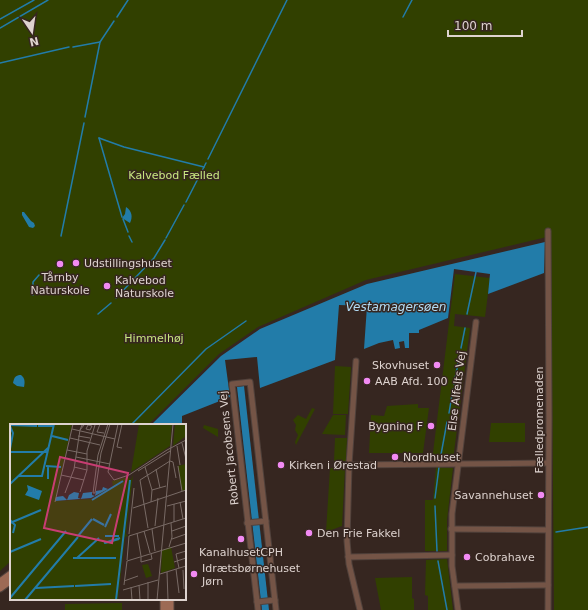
<svg xmlns="http://www.w3.org/2000/svg" width="588" height="610" font-family="'DejaVu Sans',sans-serif">
	<style>
		.green { fill: #314000 }
		.water { fill: #227ca9 }
		.lines { fill: none; stroke-linecap: round; stroke-linejoin: round }
		.stream { stroke: #227ca9; stroke-width: 1.5 }
		.street-casing { stroke: #51423c; stroke-width: 7 }
		.secondary-casing { stroke: #51423c; stroke-width: 9 }
		.street { stroke: #745446; stroke-width: 5 }
		.secondary { stroke: #9d6a55; stroke-width: 7 }
		.poi-dot { fill: #f28af3; stroke: #362620; stroke-width: 1.5 }
		.labels { text-anchor: middle; dominant-baseline: central; stroke-width: 3; stroke-linejoin: round; paint-order: stroke }
		.park-label { font-size: 11px; fill: #c8e87f; stroke: #362620 }
		.poi-label { font-size: 11px; fill: #ded3cf; stroke: #362620; text-anchor: start }
		.street-label { font-size: 11px; fill: #ded3cf; stroke: #362620 }
		.water-label { font-size: 12px; font-style: italic; fill: #b2dbf4; stroke: #362620 }
		.inset-river { fill: none; stroke: #227ca9; stroke-width: 2 }
		.inset-road { fill: none; stroke: #796b66; stroke-width: 1 }
		.view { fill: #c83d72; fill-opacity: 0.15; stroke: #c83d72; stroke-width: 2 }
		.inset-edge { fill: none; stroke: #ded3cf; stroke-width: 2 }
	</style>
	<rect width="100%" height="100%" fill="#362620"/>
	<!-- green -->
	<g class="green">
		<polygon points="0,0 588,0 588,610 554,610 551,236 366,280 258,327 219,354 148,425 11,425 11,561 0,571"/>
		<polygon points="455,274 490,278 485,317 455,314 454,326 470,328 453,460 432,461"/>
		<polygon points="335,366 351,367 348,414 333,414"/>
		<polygon points="418,404 418,408 429,408 423,453 369,453 371,415 384,416 387,406"/>
		<polygon points="312,408 315,409 296,445 295,442 298,435 295,430 296,425 293,420 298,415 306,419"/>
		<polygon points="333,415 346,415 345,435 322,434"/>
		<polygon points="491,423 525,423 525,442 489,442"/>
		<polygon points="204,425 218,429 218,437 203,428"/>
		<polygon points="335,438 347,438 346,461 334,461"/>
		<polygon points="436,467 453,468 447,520 447,551 425,551 425,500 433,500"/>
		<polygon points="330,468 345,468 342,526 326,532"/>
		<polygon points="447,559 453,610 428,610 428,596 425,595 426,560"/>
		<polygon points="412,577 412,598 414,599 414,610 381,610 375,578"/>
		<polygon points="122,603 122,610 65,610 65,604"/>
	</g>
	<!-- water -->
	<g class="water">
		<path d="M 126,207 C 132,211 133,217 130,223 L 122,218 L 125,214 Z"/>
		<polygon points="22,212 24,212 31,221 34,223 35,226 33,228 29,227 22,215"/>
		<polygon points="545,242 544,273 488,294 490,274 454,269 448,318 419,330 419,333 409,333 409,348 405,348 404,341 399,342 400,348 395,349 393,340 379,343 364,349 367,306 339,305 335,360 260,388 257,357 225,360 230,397 182,416 182,425 151,425 221,356 260,329 367,284"/>
		<path d="M 21,375 C 25,378 25,382 24,387 L 17,386 L 13,383 C 14,377 16,375 21,375 Z"/>
		<polygon points="244,386 269,610 262,610 237,387"/>
	</g>
	<g class="lines">
		<!-- stream -->
		<g class="stream">
			<polyline points="117,17 128,0"/>
			<polyline points="403,17 412,0"/>
			<polyline points="0,19 34,0"/>
			<polyline points="0,28 48,0"/>
			<polyline points="73,47 100,42"/>
			<polyline points="0,63 69,47"/>
			<polyline points="85,117 100,42 114,21"/>
			<polyline points="99,138 124,147 204,167"/>
			<polyline points="99,138 122,217"/>
			<polyline points="208,159 287,0"/>
			<polyline points="186,202 206,163"/>
			<polyline points="123,219 128,232"/>
			<polyline points="61,236 84,123"/>
			<polyline points="129,236 132,242"/>
			<polyline points="166,238 184,205"/>
			<polyline points="33,295 33,282 39,275"/>
			<polyline points="116,298 154,258 165,240"/>
			<polyline points="98,314 111,303"/>
			<polyline points="467,314 476,272"/>
			<polyline points="461,348 465,328"/>
			<polyline points="454,384 460,353"/>
			<polyline points="449,413 453,389"/>
			<polyline points="131,425 206,349 246,321"/>
			<polyline points="440,460 447,422"/>
			<polyline points="435,498 439,467"/>
			<polyline points="435,506 437,551"/>
			<polyline points="556,532 588,527"/>
			<polyline points="438,561 447,610"/>
		</g>
		<defs>
			<g id="street">
				<polyline points="356,361 349,465 347,541 349,564 360,610"/>
				<polyline points="349,465 548,463"/>
				<polyline points="247,523 266,521"/>
				<polyline points="451,529 548,530"/>
				<polyline points="348,557 452,555"/>
				<polyline points="455,586 548,585"/>
				<polyline points="257,602 275,600"/>
				<polyline points="258,610 232,384 250,382 276,610"/>
				<polyline points="458,610 452,566 452,514 476,322"/>
				<polyline points="548,610 549,418 548,231"/>
			</g>
			<g id="secondary">
				<polyline points="0,582 11,574"/>
				<polyline points="0,588 11,580"/>
				<polyline points="164,599 164,610"/>
				<polyline points="170,610 170,599"/>
			</g>
		</defs>
		<!-- street casing -->
		<use href="#street" class="street-casing"/>
		<!-- secondary casing -->
		<use href="#secondary" class="secondary-casing"/>
		<!-- street -->
		<use href="#street" class="street"/>
		<!-- secondary -->
		<use href="#secondary" class="secondary"/>
	</g>
	<!-- markers -->
	<g class="poi-dot">
		<circle cx="76" cy="263" r="4"/>
		<circle cx="60" cy="264" r="4"/>
		<circle cx="107" cy="286" r="4"/>
		<circle cx="437" cy="365" r="4"/>
		<circle cx="367" cy="381" r="4"/>
		<circle cx="431" cy="426" r="4"/>
		<circle cx="395" cy="457" r="4"/>
		<circle cx="281" cy="465" r="4"/>
		<circle cx="541" cy="495" r="4"/>
		<circle cx="309" cy="533" r="4"/>
		<circle cx="241" cy="539" r="4"/>
		<circle cx="467" cy="557" r="4"/>
		<circle cx="194" cy="574" r="4"/>
	</g>
	<g class="labels">
		<!-- park labels -->
		<g class="park-label">
			<text x="174" y="175">Kalvebod Fælled</text>
			<text x="154" y="338">Himmelhøj</text>
		</g>
		<!-- poi labels -->
		<g class="poi-label">
			<text x="84" y="263">Udstillingshuset</text>
			<text x="60" y="277" text-anchor="middle">Tårnby<tspan x="60" dy="13">Naturskole</tspan></text>
			<text x="115" y="280">Kalvebod<tspan x="115" dy="13">Naturskole</tspan></text>
			<text x="429" y="365" text-anchor="end">Skovhuset</text>
			<text x="375" y="381">AAB Afd. 100</text>
			<text x="423" y="426" text-anchor="end">Bygning F</text>
			<text x="403" y="457">Nordhuset</text>
			<text x="289" y="465">Kirken i Ørestad</text>
			<text x="533" y="495" text-anchor="end">Savannehuset</text>
			<text x="317" y="533">Den Frie Fakkel</text>
			<text x="241" y="552" text-anchor="middle">KanalhusetCPH</text>
			<text x="475" y="557">Cobrahave</text>
			<text x="202" y="568">Idrætsbørnehuset<tspan x="202" dy="13">Jørn</tspan></text>
		</g>
		<!-- street labels -->
		<g class="street-label">
			<text transform="translate(457 391) rotate(-83)">Else Alfelts Vej</text>
			<text transform="translate(539 420) rotate(-90)">Fælledpromenaden</text>
			<text transform="translate(229 448) rotate(-96)">Robert Jacobsens Vej</text>
		</g>
		<!-- water labels -->
		<g class="water-label">
			<text x="396" y="307">Vestamagersøen</text>
		</g>
	</g>
	<!-- overview -->
	<g transform="translate(10 424)">
		<rect width="176" height="176" fill="#362620"/>
		<path d="M 0,0 L 62,0 L 45,77 L 81,75 L 103,62 L 102,57 L 118,53 L 121,56 L 123,51 L 116,110 L 118,112 L 115,113 L 108,176 L 0,176 ZM 129,0 L 162,0 L 160,22 L 121,48 ZM 165,0 L 176,0 L 176,12 L 163,22 ZM 176,40 L 176,66 L 172,67 L 168,42 ZM 161,123 L 165,144 L 151,149 L 152,126 ZM 138,140 L 142,152 L 136,154 L 132,141 Z" fill="#314000"/>
		<path d="M 17,61 L 32,67 L 29,76 L 15,71 L 18,66 ZM 93,63 L 98,65 L 81,74 L 45,77 L 46,73 L 53,72 L 57,76 L 59,71 L 64,68 L 69,69 L 68,74 L 71,75 L 73,69 L 82,68 L 82,71 L 85,72 L 86,67 L 92,66 Z" fill="#227ca9"/>
		<path class="inset-river" d="M 0,1 L 27,2M 28,2 L 43,2M 42,12 L 58,16M 0,25 L 3,9 L 0,2M 0,28 L 37,28M 36,42 L 51,43M 9,52 L 32,52 L 44,0M 38,55 L 38,42M 0,60 L 38,24M 82,76 L 113,57M 83,95 L 94,101M 0,96 L 5,101 L 3,109M 0,99 L 31,86M 95,103 L 101,90M 68,112 L 82,95M 95,112 L 109,112M 94,119 L 110,114M 95,119 L 109,115M 0,128 L 31,115M 63,134 L 106,134M 67,134 L 89,114M 65,162 L 101,160M 26,164 L 64,162M 0,174 L 56,107M 15,176 L 68,113M 106,176 L 120,56"/>
		<path class="inset-road" d="M 90,0 L 87,8 L 94,9M 98,0 L 88,31 L 83,69 L 85,69 L 91,29 L 100,0M 108,0 L 98,48 L 104,56 L 119,51 L 157,26 L 176,16M 72,1 L 74,1 L 70,6 ZM 78,1 L 82,2 L 80,6 L 76,5 L 78,1 L 78,0M 62,5 L 105,15M 68,12 L 80,14M 60,14 L 90,21M 172,19 L 176,35M 167,22 L 170,41M 112,24 L 107,23 L 112,0M 57,26 L 77,30M 66,33 L 100,40M 160,37 L 163,38 L 166,54M 168,42 L 172,67M 64,43 L 77,46M 135,43 L 142,66 L 141,78M 146,45 L 150,64M 128,47 L 160,27M 51,51 L 74,56M 142,66 L 156,62M 70,68 L 77,46 L 77,27 L 85,1M 55,69 L 64,45 L 70,6M 45,78 L 63,0M 170,78 L 173,95M 164,80 L 164,98M 157,82 L 176,77M 123,84 L 176,66M 145,102 L 148,74M 138,104 L 130,56 L 160,37M 142,105 L 145,127M 134,107 L 140,129M 162,107 L 176,102M 127,109 L 131,132M 119,110 L 124,64M 162,115 L 176,110M 159,123 L 162,113 L 161,99M 131,133 L 131,138 L 142,135 L 141,130M 117,136 L 119,112 L 176,94M 164,138 L 176,134M 169,144 L 166,130 L 176,127M 166,145 L 169,169M 173,146 L 174,165M 157,148 L 158,176M 150,150 L 176,142M 114,157 L 128,152M 138,158 L 138,176M 114,161 L 117,137 L 176,119M 129,161 L 130,176M 121,163 L 122,176M 113,166 L 148,156M 147,176 L 163,0"/>
		<path class="view" d="M 50,33 L 118,49 L 102,119 L 34,104 Z"/>
		<rect width="176" height="176" class="inset-edge"/>
	</g>
	<!-- north arrow -->
	<g transform="translate(32 32) rotate(167)" stroke="#362620" stroke-width="3" paint-order="stroke">
	<path d="M0-3L7 15L0 10L-7 15Z" fill="#ded3cf"/>
	<text y="-6" font-size="11" font-weight="bold" text-anchor="middle" fill="#ded3cf">N</text>
	</g>
	<!-- scale -->
	<path d="M448 30v6h74v-6" fill="none" stroke="#ded3cf" stroke-width="2"/>
	<text x="454" y="30" font-size="12" fill="#ded3cf" stroke="#362620" stroke-width="3" paint-order="stroke">100 m</text>
</svg>
